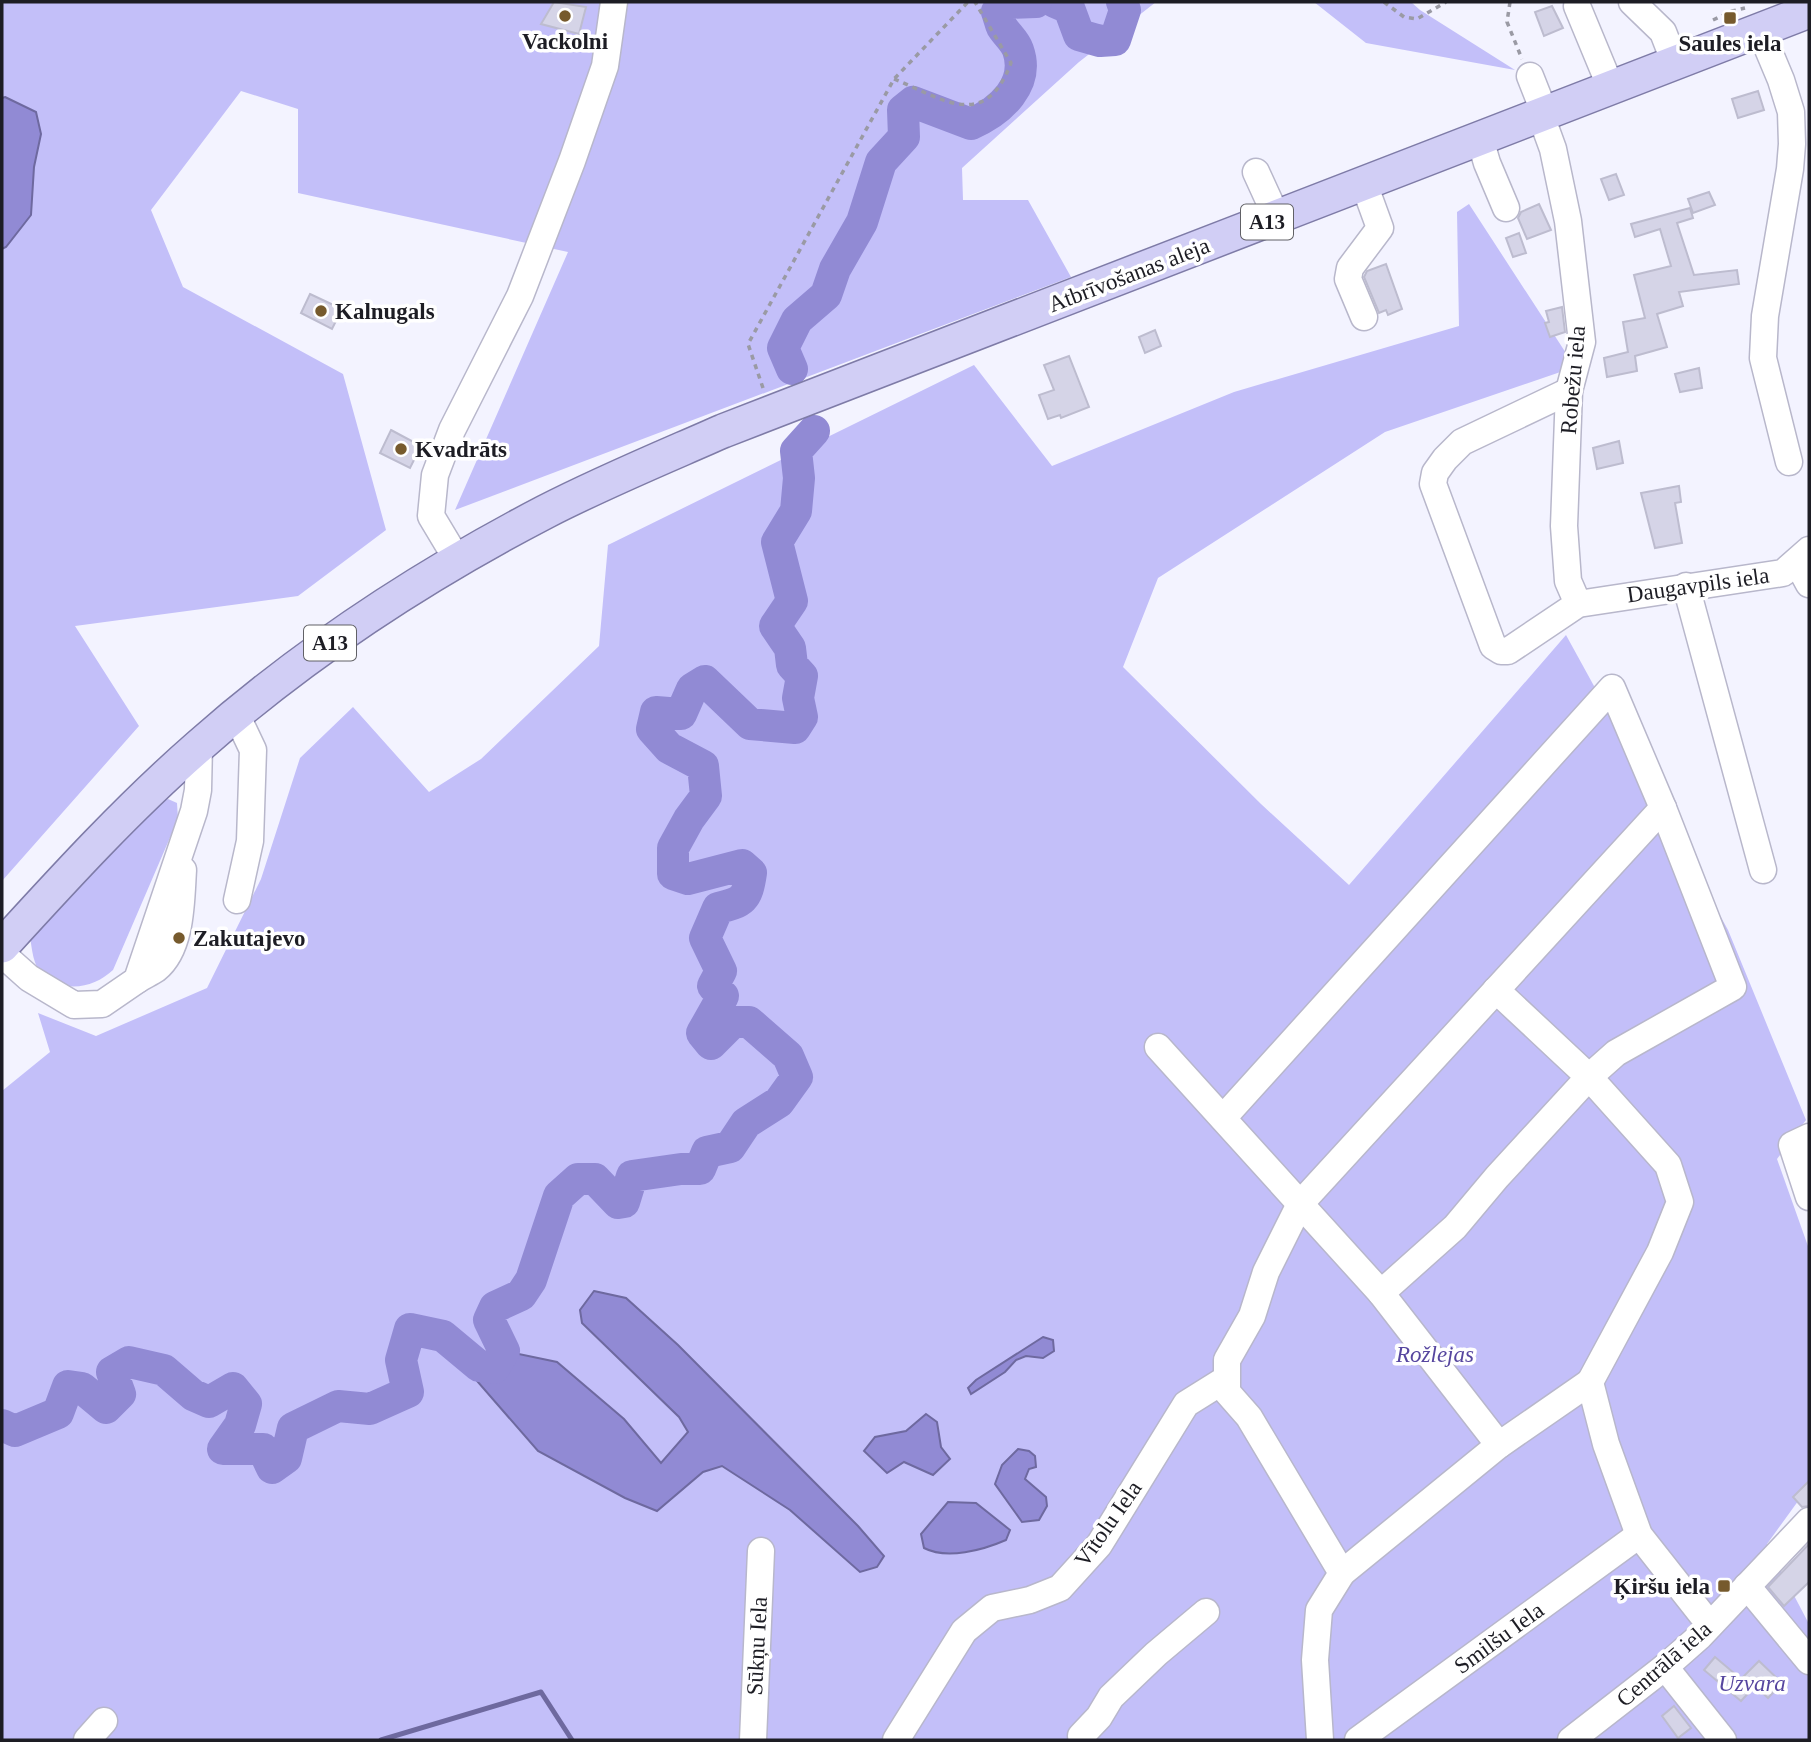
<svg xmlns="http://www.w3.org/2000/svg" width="1811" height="1742" font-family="Georgia,serif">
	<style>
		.green { fill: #c3bff9 }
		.water { fill: #918ad4; stroke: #6e699f; stroke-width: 2 }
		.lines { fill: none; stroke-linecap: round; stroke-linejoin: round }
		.stream { stroke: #6e699f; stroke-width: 5 }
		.river { stroke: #918ad4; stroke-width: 32 }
		.building { fill: #d5d4e7; stroke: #bdbccf; stroke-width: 2 }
		.minor-casing { stroke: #b8b7cb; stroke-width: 29 }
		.major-casing { stroke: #7e7ba7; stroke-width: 36 }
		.path { stroke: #9a9aa4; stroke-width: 3.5; stroke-dasharray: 5 5; stroke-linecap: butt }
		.minor { stroke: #fff; stroke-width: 26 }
		.major { stroke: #d1cef5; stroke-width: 33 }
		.poi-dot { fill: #765a2d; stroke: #fff; stroke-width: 2.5 }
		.labels { text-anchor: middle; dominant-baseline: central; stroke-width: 7; stroke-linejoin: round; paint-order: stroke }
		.shield { fill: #fff; stroke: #616166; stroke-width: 2 }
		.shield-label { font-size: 21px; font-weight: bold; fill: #1d1d24 }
		.poi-label { font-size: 23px; font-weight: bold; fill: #1d1d24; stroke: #fff; text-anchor: start }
		.street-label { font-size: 23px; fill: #1d1d24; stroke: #fff }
		.park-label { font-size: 23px; font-style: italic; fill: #56469f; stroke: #fff }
	</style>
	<rect width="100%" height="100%" fill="#f3f3ff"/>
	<!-- green -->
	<g class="green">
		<polygon points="2,2 1156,2 1079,62 962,168 963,200 1028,200 1071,277 455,510 568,252 298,193 298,109 241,91 151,210 183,287 343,374 386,530 298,596 75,626 139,726 2,881"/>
		<polygon points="1314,2 1411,2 1420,10 1515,70 1366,43"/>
		<polygon points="1469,204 1575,367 1385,432 1158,578 1123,667 1261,804 1349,885 1566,635 1728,930 1806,1120 1777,1159 1809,1249 1809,1486 1767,1544 1809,1624 1809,1740 2,1740 2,1091 50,1052 38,1013 96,1036 207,988 261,879 300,758 353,707 429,792 481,759 599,646 608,545 974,365 1052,466 1234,392 1459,326 1457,212"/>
		<path d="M 168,799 L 177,803 L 178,819 L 113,970 C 94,988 64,994 42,974 C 33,965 32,949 30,937 L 159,804 Z"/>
	</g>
	<!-- water -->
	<g class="water">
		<polygon points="5,97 36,112 41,134 34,167 31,215 6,247 2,249 2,98"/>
		<polygon points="594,1291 626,1298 678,1345 858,1526 884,1556 877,1567 860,1572 790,1510 722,1466 703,1472 657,1511 625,1498 538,1451 477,1381 479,1366 494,1368 504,1351 557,1362 624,1419 661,1463 688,1432 679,1417 582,1323 580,1310"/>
		<polygon points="1043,1337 1053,1340 1054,1351 1043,1358 1026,1356 1016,1360 1005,1372 971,1394 968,1388 976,1380"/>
		<polygon points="926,1414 937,1422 941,1447 950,1459 933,1475 904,1462 887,1473 864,1451 875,1437 906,1431"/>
		<polygon points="1018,1449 1029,1451 1035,1456 1036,1467 1029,1469 1025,1479 1046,1497 1047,1506 1039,1520 1022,1522 995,1484 1002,1465"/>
		<path d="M 948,1502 L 976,1503 L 1010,1530 L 1006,1540 C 983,1550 947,1560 924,1548 L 921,1534 Z"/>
	</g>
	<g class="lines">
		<!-- stream -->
		<polyline class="stream" points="381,1740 541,1692 572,1740"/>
		<!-- river -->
		<g class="river">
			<polyline points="1055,2 1069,8 1079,35 1100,41 1115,40 1125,10 1122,2"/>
			<path d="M 792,369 L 783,348 L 797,320 L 826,295 L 835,269 L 862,222 L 881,162 L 904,137 L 903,110 L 913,102 L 971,124 C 1001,111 1030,84 1018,50 C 1015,41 1007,35 1002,27 C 1000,23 999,17 997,12 L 1005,3 L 1036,2"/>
			<path d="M 2,1425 L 15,1431 L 58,1413 L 68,1386 L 82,1388 L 106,1408 L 120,1394 L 112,1372 L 129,1362 L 164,1370 L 193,1395 L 209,1402 L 233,1388 L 246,1404 L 240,1425 L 223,1449 L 263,1449 L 272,1468 L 286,1458 L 293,1428 L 338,1406 L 370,1409 L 408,1392 L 401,1360 L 410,1329 L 443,1336 L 479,1366 L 494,1368 L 504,1351 L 489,1320 L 495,1307 L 521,1295 L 531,1280 L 559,1196 L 578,1179 L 595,1179 L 618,1203 L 624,1202 L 632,1176 L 681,1169 L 700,1169 L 707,1152 L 730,1147 L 746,1123 L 779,1102 L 797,1077 L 788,1056 L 749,1022 L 733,1022 L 711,1044 L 702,1033 L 723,996 L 713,986 L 721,971 L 705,938 L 718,908 C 743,902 747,900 751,873 L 742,865 L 688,879 L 673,874 L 673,848 L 689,819 L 706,796 L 703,766 L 669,748 L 652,729 L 656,712 L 681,714 L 692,689 L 705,681 L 750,724 L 795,728 L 802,717 L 798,698 L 802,676 L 792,665 L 790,648 L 775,626 L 792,601 L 777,542 L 796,511 L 799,478 L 796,451 L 814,431"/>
		</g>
	</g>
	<!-- building -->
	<g class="building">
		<polygon points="554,2 586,7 579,34 541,24"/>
		<polygon points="1552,6 1563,28 1544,36 1535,12"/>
		<polygon points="1758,91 1764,110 1738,118 1732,99"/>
		<polygon points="1616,174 1624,195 1609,200 1601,179"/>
		<polygon points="1709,192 1715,205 1693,213 1688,199"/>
		<polygon points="1539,204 1551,230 1527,239 1518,218 1521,212"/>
		<polygon points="1690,208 1693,218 1677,223 1694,275 1737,270 1739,284 1679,292 1683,306 1657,314 1667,347 1635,356 1637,371 1607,377 1604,358 1628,352 1623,322 1645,318 1634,275 1671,266 1660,229 1635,237 1631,224"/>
		<polygon points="1519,233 1526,253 1513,257 1506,238"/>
		<polygon points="1386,264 1402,309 1388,315 1386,310 1379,313 1364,277 1367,271"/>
		<polygon points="310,294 342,309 332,329 301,313"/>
		<polygon points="1562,307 1565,332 1550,337 1545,323 1549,322 1546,311"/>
		<polygon points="1155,330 1161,346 1145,353 1139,337"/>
		<polygon points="1069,356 1089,407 1061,418 1060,415 1048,419 1039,395 1054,390 1044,365"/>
		<polygon points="1699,368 1702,388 1680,392 1675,374"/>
		<polygon points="391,430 421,446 410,468 380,453"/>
		<polygon points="1619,441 1623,463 1597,469 1593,448"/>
		<polygon points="1679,486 1681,502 1675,503 1682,543 1655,548 1641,493"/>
		<polygon points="1809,1481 1809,1506 1802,1507 1793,1497"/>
		<polygon points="1809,1544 1809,1582 1784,1606 1768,1587"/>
		<polygon points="1715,1657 1741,1679 1759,1661 1782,1683 1768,1698 1755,1686 1741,1701 1704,1670"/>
		<polygon points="1674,1706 1691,1728 1678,1738 1662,1716"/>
	</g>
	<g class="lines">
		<defs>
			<g id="minor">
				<polyline points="1632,2 1663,32 1675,63"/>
				<polyline points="1577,6 1611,88"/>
				<polyline points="1760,30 1781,80 1791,112 1792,144 1790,169 1765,316 1763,358 1789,462"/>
				<polyline points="1530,76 1545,114"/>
				<polyline points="1541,116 1553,149 1568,221 1582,342 1569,391 1564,526 1568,581 1578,604"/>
				<polyline points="1480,139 1487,163 1506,208"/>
				<polyline points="1256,172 1277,218"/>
				<polyline points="1364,184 1380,228 1350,268 1348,279 1364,317"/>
				<polyline points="1569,391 1462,442 1445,459 1435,473 1433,484 1493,646 1501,651 1508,651 1578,604 1783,573 1809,550"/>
				<polyline points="458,561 431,516 435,475 452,430 520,296 572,161 605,66 614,2"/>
				<polyline points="1797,562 1809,584"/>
				<polyline points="1686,586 1763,870"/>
				<polyline points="236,714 253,750 250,841 237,900"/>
				<polyline points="2,954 29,978 74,1005 102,1004 137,980 194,811 198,790 199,745"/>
				<path d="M 137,980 C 143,976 150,973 156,969 C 182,948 181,900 183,870"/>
				<polyline points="1496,990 1589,1077 1668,1165 1680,1202 1660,1252 1590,1382 1606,1444 1639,1535 1710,1625"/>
				<polyline points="1158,1047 1381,1293 1499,1445"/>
				<polyline points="1223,1118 1612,688 1663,808 1733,987 1616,1053 1589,1077 1497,1177 1455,1227 1381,1293"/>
				<polyline points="1809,1137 1792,1145 1809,1197"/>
				<polyline points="1342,1573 1249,1417 1227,1392 1227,1360 1252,1316 1266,1272 1300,1204 1663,808"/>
				<polyline points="1747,1586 1809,1661"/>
				<polyline points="1665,1667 1723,1740"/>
				<polyline points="1081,1736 1099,1717 1111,1697 1156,1654 1206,1612"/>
				<polyline points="87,1740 104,1721"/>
				<polyline points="753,1740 761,1551"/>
				<polyline points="896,1740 964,1631 992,1608 1030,1600 1060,1588 1099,1545 1186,1404 1226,1379"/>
				<polyline points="1320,1740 1315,1660 1319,1610 1342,1573 1499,1445 1590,1382"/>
				<polyline points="1358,1740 1639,1535"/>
				<polyline points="1571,1740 1665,1667 1699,1637 1809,1521"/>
			</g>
			<path id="major" d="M 2,946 C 65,877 128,808 199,746 C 303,654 422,576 545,512 C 603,482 664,457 723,431 L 1809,11"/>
		</defs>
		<!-- minor casing -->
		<use href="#minor" class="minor-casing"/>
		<!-- major casing -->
		<use href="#major" class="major-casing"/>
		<!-- path -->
		<g class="path">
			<polyline points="1384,2 1404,17 1417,19 1446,2"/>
			<polyline points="1510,2 1507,22 1522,59"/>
			<polyline points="1713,20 1732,11 1745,8"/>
			<path d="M 894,79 C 943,99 985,132 1011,63 L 975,2"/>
			<polyline points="763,388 748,344 894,79 968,2"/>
		</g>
		<!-- minor -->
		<use href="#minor" class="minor"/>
		<!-- major -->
		<use href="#major" class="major"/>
	</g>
	<!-- markers -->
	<g class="poi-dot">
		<circle cx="565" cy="16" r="7"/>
		<rect x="1723" y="11" width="14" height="14" rx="3.5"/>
		<circle cx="321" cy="311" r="7"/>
		<circle cx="401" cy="449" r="7"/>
		<circle cx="179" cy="938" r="7"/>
		<rect x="1717" y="1579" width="14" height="14" rx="3.5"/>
	</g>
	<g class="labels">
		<!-- shield labels -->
		<g class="shield">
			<rect x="1241" y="204.5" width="52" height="35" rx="5"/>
			<rect x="304" y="625.5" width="52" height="35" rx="5"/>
		</g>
		<g class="shield-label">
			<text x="1267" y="222">A13</text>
			<text x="330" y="643">A13</text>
		</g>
		<!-- poi labels -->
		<g class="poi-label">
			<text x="565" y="41" text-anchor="middle">Vackolni</text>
			<text x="1730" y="43" text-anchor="middle">Saules iela</text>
			<text x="335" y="311">Kalnugals</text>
			<text x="415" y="449">Kvadrāts</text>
			<text x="193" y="938">Zakutajevo</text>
			<text x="1710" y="1586" text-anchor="end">Ķiršu iela</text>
		</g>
		<!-- street labels -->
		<g class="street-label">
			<text transform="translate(1129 275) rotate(-21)">Atbrīvošanas aleja</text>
			<text transform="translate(1573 380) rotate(-85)">Robežu iela</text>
			<text transform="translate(1698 585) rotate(-8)">Daugavpils iela</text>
			<text transform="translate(1108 1524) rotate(-55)">Vītolu Iela</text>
			<text transform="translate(1499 1638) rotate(-36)">Smilšu Iela</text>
			<text transform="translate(757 1646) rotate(-87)">Sūkņu Iela</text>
			<text transform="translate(1664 1664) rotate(-41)">Centrālā iela</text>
		</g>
		<!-- park labels -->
		<g class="park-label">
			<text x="1435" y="1354">Rožlejas</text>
			<text x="1752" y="1683">Uzvara</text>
		</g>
	</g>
	<!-- border -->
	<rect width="1811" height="1742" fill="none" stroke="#1d1d24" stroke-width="7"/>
</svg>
